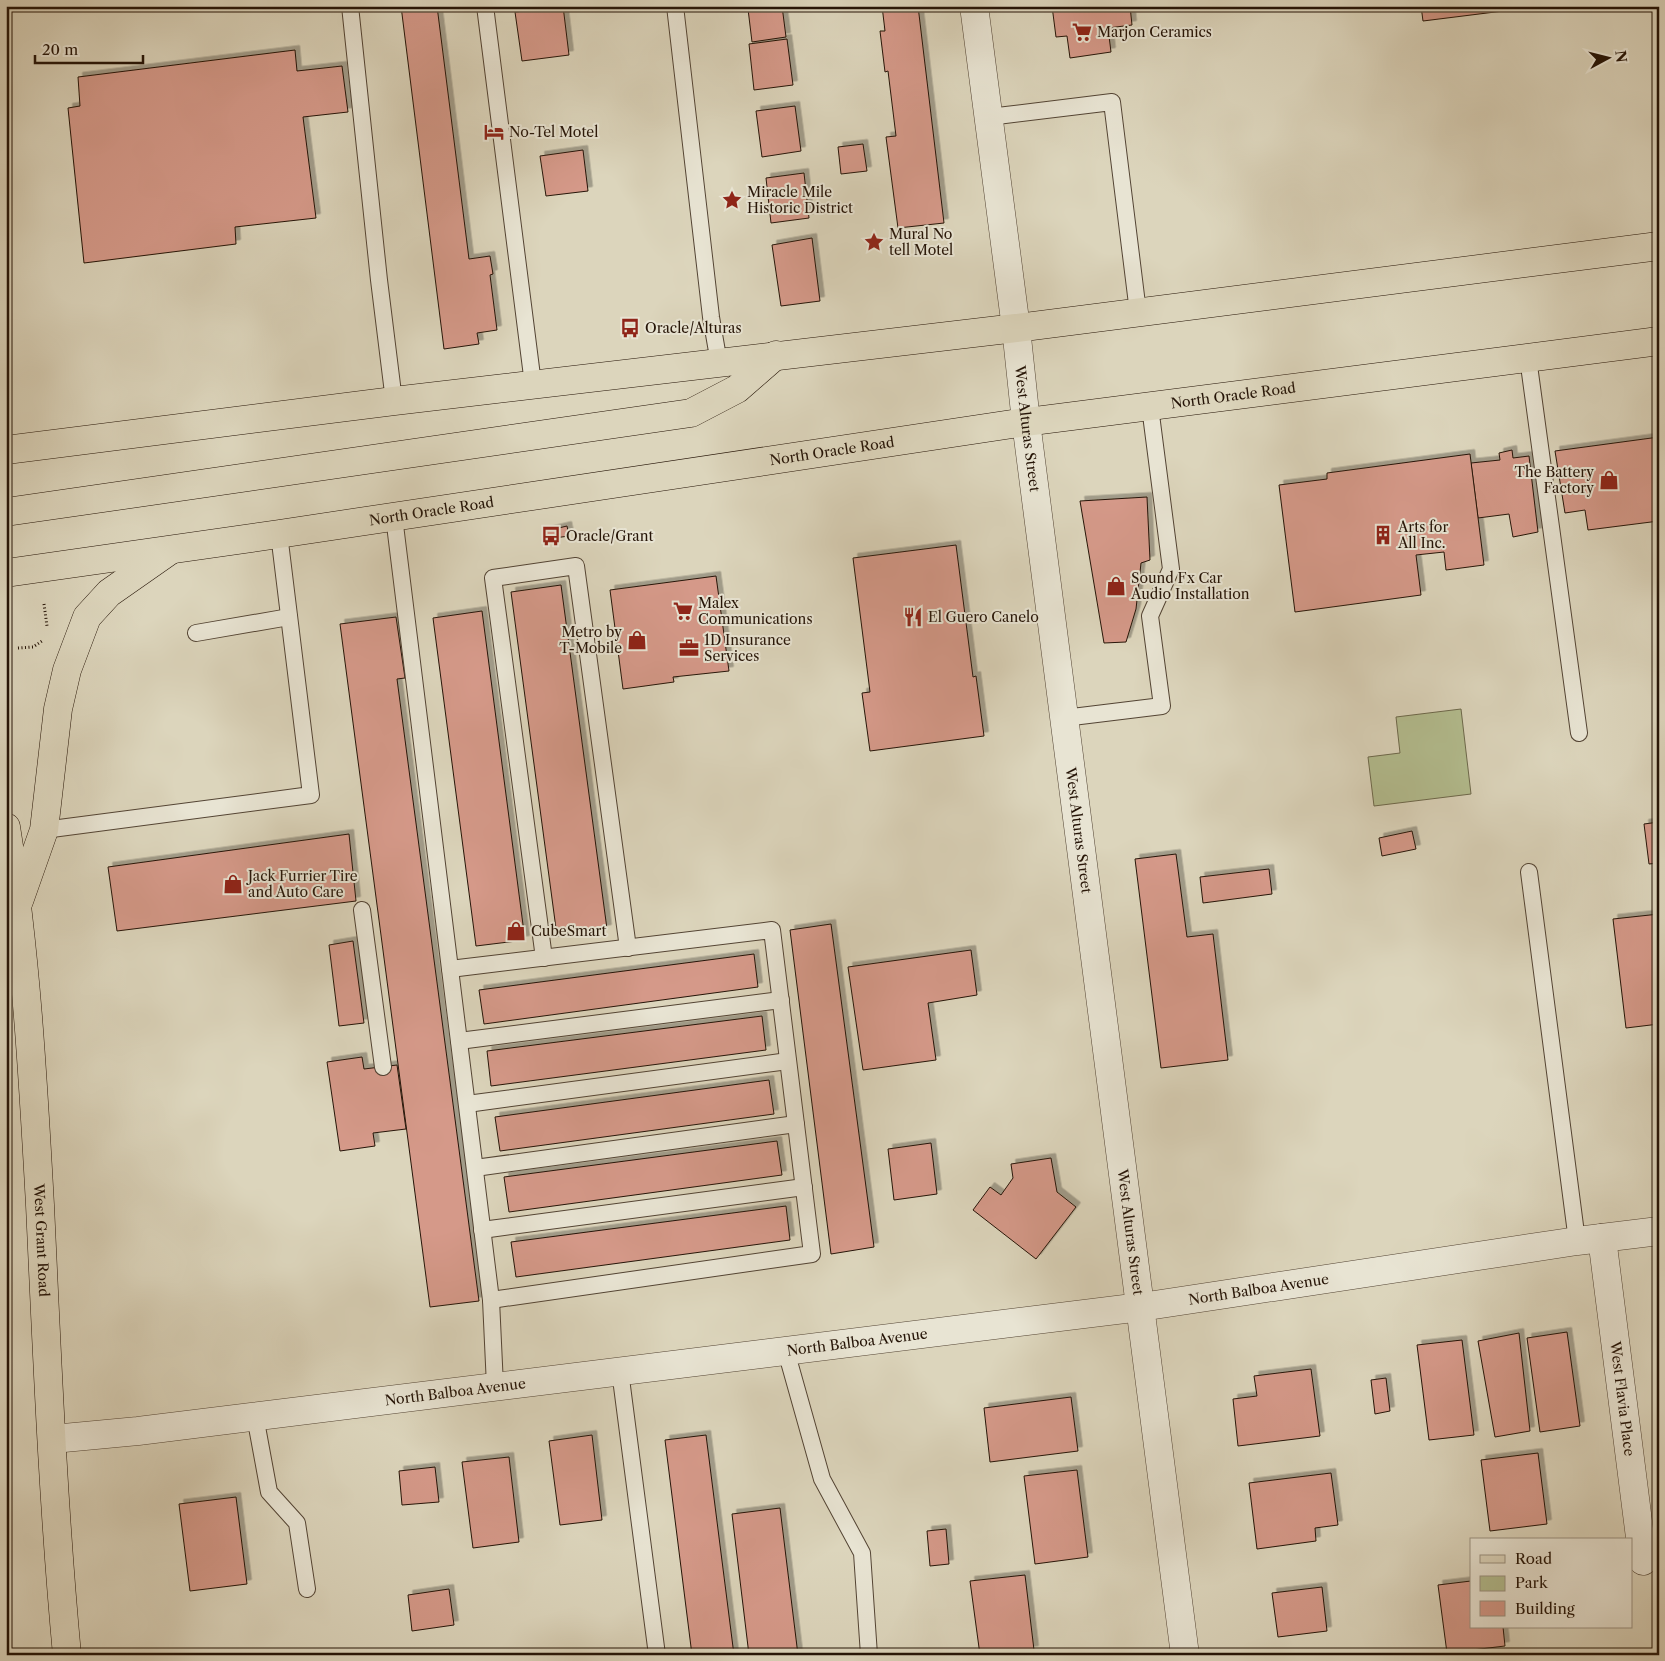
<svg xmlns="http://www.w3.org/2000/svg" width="1665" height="1661" font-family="'Libre Caslon Text',serif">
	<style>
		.green { fill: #b3bd8f; stroke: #6c684b }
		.building { fill: #d59989; stroke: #251407; filter: url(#shadow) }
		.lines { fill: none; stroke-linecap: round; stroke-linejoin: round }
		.lane-casing { stroke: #534434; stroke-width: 18 }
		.street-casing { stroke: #534434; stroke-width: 29 }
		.primary-casing { stroke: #251407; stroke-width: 29 }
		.path { stroke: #251407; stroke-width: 3; stroke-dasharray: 1 2.5; stroke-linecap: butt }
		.lane { stroke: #e8e4d3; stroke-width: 16 }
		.street { stroke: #e8e4d3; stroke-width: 28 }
		.primary { stroke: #dcd5bc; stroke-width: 28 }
		.labels { text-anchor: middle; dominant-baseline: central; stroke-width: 4; stroke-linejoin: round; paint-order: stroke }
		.poi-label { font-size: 14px; fill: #251407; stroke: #e8e4d3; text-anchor: start }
		.street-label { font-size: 14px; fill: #251407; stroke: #e8e4d3 }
	</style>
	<defs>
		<filter id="shadow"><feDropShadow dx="4.5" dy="-4.5" stdDeviation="0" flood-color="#0004"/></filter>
	</defs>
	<rect width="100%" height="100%" fill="#dcd5bc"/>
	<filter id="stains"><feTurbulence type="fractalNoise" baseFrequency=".004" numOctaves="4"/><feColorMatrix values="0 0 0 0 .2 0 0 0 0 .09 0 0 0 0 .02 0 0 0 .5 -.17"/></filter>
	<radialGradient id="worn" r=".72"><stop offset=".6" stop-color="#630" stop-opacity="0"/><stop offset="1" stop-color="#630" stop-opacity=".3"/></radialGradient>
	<!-- green -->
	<polygon class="green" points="1461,709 1471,794 1374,806 1368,757 1400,753 1396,717"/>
	<!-- building -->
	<g class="building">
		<polygon points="401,6 437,6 469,259 490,256 493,274 490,275 497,330 477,333 479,344 444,349"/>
		<polygon points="525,6 563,6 569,55 522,61 515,12 525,11"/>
		<polygon points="767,6 782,6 786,37 752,42 748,9"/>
		<polygon points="882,6 918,6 944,223 898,228 886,137 896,136 888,71 885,72 880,31 885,31"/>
		<polygon points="1052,6 1130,6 1132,25 1108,28 1111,52 1070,58 1067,36 1056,37"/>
		<polygon points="1421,6 1527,6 1527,8 1423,21"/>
		<polygon points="787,39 793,85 754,90 749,44"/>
		<polygon points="295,50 297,71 342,66 348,112 303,117 316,218 235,227 236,244 84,263 68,108 80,106 78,77"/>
		<polygon points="795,106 801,151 762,157 756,111"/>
		<polygon points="863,144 867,171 841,174 838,147"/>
		<polygon points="583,150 588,191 546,196 540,156"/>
		<polygon points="804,173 809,218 771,223 766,178"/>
		<polygon points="812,238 820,301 781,306 772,245"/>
		<polygon points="1659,437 1659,521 1588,530 1585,510 1565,513 1555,451"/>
		<polygon points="1512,450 1513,458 1529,456 1538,532 1513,537 1509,514 1478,518 1471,463 1500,460 1499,453"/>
		<polygon points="1470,454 1484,565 1446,570 1444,552 1416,555 1421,595 1295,612 1279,485 1327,479 1327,473"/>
		<polygon points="1147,497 1150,560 1141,563 1136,609 1126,642 1104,643 1080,501"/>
		<polygon points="567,526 569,536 547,539 546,531"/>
		<polygon points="956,545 973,677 976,676 984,736 870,751 862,693 870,692 853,558"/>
		<polygon points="716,576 729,671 673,677 674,682 623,689 610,590"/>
		<polygon points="561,585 607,929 557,936 511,592"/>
		<polygon points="482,611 525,940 476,946 433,618"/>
		<polygon points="396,617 405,678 397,679 479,1301 430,1307 340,624"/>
		<polygon points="1659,822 1659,863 1649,864 1644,824"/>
		<polygon points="1412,831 1416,849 1382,856 1379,838"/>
		<polygon points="349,834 356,901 117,931 108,867"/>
		<polygon points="1176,854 1187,937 1213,934 1228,1060 1161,1068 1135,859"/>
		<polygon points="1269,869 1272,894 1203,903 1200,877"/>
		<polygon points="1659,914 1659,1024 1626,1028 1613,919"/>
		<polygon points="831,924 874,1247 831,1254 790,930"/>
		<polygon points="353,941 364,1023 339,1026 329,945"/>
		<polygon points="971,950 977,995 928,1003 936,1060 863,1070 848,967"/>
		<polygon points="754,954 758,987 484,1024 479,990"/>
		<polygon points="762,1016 766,1050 491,1086 487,1051"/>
		<polygon points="362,1057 364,1069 397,1065 406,1129 373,1133 375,1146 340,1151 327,1062"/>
		<polygon points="769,1080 774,1114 500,1151 495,1117"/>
		<polygon points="777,1141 782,1175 509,1212 504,1177"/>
		<polygon points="931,1143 937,1194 894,1200 888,1149"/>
		<polygon points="1051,1158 1057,1192 1076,1207 1036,1259 973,1210 990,1187 1001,1195 1013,1178 1011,1164"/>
		<polygon points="786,1206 790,1240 516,1277 511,1242"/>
		<polygon points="1567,1332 1580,1426 1540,1432 1527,1338"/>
		<polygon points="1519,1333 1530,1431 1495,1437 1478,1341"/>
		<polygon points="1462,1340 1474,1435 1429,1440 1417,1345"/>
		<polygon points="1311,1369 1320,1436 1238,1446 1233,1399 1257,1396 1254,1376"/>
		<polygon points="1386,1378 1390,1411 1375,1414 1371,1380"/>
		<polygon points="1071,1397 1078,1451 990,1462 984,1408"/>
		<polygon points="592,1435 602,1520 560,1525 549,1441"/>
		<polygon points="706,1435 734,1655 692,1655 665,1440"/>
		<polygon points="1538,1453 1547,1524 1490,1531 1481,1460"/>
		<polygon points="509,1457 519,1542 473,1548 462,1462"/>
		<polygon points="435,1467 439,1502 402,1505 399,1471"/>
		<polygon points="1077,1470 1088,1557 1035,1564 1024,1476"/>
		<polygon points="1331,1473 1338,1525 1315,1528 1316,1541 1257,1549 1249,1483"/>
		<polygon points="236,1497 247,1584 190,1591 179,1504"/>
		<polygon points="780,1508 798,1655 749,1655 732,1514"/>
		<polygon points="946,1529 949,1564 930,1566 927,1531"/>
		<polygon points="1025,1575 1034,1650 993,1655 980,1655 970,1581"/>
		<polygon points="1471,1581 1471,1627 1503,1627 1505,1646 1447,1653 1438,1585"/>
		<polygon points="1322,1587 1327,1631 1278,1637 1272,1593"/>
		<polygon points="449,1589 454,1625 412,1631 408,1595"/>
	</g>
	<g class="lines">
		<defs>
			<g id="lane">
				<polyline points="350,6 379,280 394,401"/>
				<polyline points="485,6 533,384"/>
				<polyline points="675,6 711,317 719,363"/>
				<polyline points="989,117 1112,102 1138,312"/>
				<polyline points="1528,358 1579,733"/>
				<polyline points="394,517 491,1300 495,1386"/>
				<polyline points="196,633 289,617"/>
				<polyline points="1064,718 1162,706 1150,616 1171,569 1150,407"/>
				<polyline points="44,830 311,795 279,534"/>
				<polyline points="1529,872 1577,1241"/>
				<polyline points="362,910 383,1067"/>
				<polyline points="544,958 493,578 576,566 628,948"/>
				<polyline points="450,969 772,930 812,1254 491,1300"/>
				<polyline points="459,1041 781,1000"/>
				<polyline points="467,1104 788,1061"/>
				<polyline points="475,1168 796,1124"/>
				<polyline points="482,1230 804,1187"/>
				<polyline points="786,1351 822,1479 862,1553 869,1655"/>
				<polyline points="620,1371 657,1655"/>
				<polyline points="255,1416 269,1492 297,1523 307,1589"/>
			</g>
			<g id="street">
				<path id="s1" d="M 974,6 L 1016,328 L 1026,422 L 1185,1655"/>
				<path id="s2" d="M 1602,1238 L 1643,1561"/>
				<path id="s3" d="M 53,1439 L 138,1431 L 1141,1307 L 1577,1241 L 1659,1231"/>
			</g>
			<g id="primary">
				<polyline points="6,450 394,401 1016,328 1659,246"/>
				<polyline points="6,512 691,413 737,389 776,355"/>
				<path id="s4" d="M 6,573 L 279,534 L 1026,422 L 1659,341"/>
				<path id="s5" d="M 6,827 C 26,952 33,1078 40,1205 C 47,1355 53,1505 67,1655"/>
				<polyline points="19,901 44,830 58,709 67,670 87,617 109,593 169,551"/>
			</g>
		</defs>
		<!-- lane casing -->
		<use href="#lane" class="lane-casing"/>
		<!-- street casing -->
		<use href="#street" class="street-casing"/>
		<!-- primary casing -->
		<use href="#primary" class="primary-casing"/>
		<!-- path -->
		<g class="path">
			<polyline points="44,604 47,626"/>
			<polyline points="18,648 33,647 42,641"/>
		</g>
		<!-- lane -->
		<use href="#lane" class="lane"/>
		<!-- street -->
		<use href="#street" class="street"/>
		<!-- primary -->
		<use href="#primary" class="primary"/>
	</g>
	<!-- icons -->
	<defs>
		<symbol id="supermarket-bare" viewBox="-9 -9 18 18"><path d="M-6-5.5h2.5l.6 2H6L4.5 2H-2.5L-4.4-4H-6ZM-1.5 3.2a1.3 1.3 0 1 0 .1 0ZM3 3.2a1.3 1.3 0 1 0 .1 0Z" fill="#8f2418" stroke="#e8e4d3" stroke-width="2.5" paint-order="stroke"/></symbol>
		<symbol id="hotel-bare" viewBox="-9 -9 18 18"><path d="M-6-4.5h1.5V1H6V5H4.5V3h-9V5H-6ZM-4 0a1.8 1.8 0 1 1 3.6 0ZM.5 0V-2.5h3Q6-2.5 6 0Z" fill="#8f2418" stroke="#e8e4d3" stroke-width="2.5" paint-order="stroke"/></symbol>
		<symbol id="sight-bare" viewBox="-9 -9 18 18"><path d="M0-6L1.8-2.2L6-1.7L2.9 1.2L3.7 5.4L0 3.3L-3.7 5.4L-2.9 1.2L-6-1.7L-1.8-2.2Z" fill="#8f2418" stroke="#e8e4d3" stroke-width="2.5" paint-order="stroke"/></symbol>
		<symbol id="bus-bare" viewBox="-9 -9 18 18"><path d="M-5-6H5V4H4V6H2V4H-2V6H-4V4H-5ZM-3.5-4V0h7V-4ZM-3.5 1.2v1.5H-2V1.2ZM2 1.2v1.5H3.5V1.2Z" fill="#8f2418" stroke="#e8e4d3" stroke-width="2.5" paint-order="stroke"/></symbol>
		<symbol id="shop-bare" viewBox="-9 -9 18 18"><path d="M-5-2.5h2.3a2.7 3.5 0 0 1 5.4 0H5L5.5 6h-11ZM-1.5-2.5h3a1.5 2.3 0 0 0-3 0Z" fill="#8f2418" stroke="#e8e4d3" stroke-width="2.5" paint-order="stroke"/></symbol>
		<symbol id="building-bare" viewBox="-9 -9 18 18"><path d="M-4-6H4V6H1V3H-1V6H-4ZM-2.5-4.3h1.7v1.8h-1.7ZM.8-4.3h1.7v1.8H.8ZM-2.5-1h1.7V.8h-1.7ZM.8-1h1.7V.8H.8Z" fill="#8f2418" stroke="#e8e4d3" stroke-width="2.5" paint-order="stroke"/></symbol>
		<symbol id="restaurant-bare" viewBox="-9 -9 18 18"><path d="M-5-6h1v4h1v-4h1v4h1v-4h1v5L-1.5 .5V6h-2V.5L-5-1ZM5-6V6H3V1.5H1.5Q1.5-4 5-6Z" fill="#8f2418" stroke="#e8e4d3" stroke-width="2.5" paint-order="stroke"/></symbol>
		<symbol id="office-bare" viewBox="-9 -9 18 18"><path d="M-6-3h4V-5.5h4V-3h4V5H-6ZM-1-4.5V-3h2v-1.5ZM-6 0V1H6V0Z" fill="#8f2418" stroke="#e8e4d3" stroke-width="2.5" paint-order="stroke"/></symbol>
	</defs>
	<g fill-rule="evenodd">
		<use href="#supermarket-bare" x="1068" y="18" width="28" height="28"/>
		<use href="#hotel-bare" x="480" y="118" width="28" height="28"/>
		<use href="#sight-bare" x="718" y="186" width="28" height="28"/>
		<use href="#sight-bare" x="860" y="228" width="28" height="28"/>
		<use href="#bus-bare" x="616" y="314" width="28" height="28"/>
		<use href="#shop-bare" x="1595" y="466" width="28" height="28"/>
		<use href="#building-bare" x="1369" y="521" width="28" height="28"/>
		<use href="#bus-bare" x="537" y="522" width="28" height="28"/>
		<use href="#shop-bare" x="1102" y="572" width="28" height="28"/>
		<use href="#supermarket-bare" x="669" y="597" width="28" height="28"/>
		<use href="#restaurant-bare" x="899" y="603" width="28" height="28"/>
		<use href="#shop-bare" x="623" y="626" width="28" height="28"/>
		<use href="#office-bare" x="675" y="634" width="28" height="28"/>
		<use href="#shop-bare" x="219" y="870" width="28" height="28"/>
		<use href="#shop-bare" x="502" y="917" width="28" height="28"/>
	</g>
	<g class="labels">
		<!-- poi labels -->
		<g class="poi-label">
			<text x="1097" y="32">Marjon Ceramics</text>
			<text x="509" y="132">No-Tel Motel</text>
			<text x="747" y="192">Miracle Mile<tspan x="747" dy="16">Historic District</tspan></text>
			<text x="889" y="234">Mural No<tspan x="889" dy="16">tell Motel</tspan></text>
			<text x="645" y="328">Oracle/Alturas</text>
			<text x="1594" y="472" text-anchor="end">The Battery<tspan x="1594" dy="16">Factory</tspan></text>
			<text x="1398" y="527">Arts for<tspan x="1398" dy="16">All Inc.</tspan></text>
			<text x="566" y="536">Oracle/Grant</text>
			<text x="1131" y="578">Sound Fx Car<tspan x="1131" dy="16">Audio Installation</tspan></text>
			<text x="698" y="603">Malex<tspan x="698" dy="16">Communications</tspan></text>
			<text x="928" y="617">El Guero Canelo</text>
			<text x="622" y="632" text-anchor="end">Metro by<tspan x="622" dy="16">T-Mobile</tspan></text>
			<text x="704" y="640">1D Insurance<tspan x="704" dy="16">Services</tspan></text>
			<text x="248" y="876">Jack Furrier Tire<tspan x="248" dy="16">and Auto Care</tspan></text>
			<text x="531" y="931">CubeSmart</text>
		</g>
		<!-- street labels -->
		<g class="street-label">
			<text stroke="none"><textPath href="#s4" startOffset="1240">North Oracle Road</textPath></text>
			<text stroke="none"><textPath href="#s1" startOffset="426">West Alturas Street</textPath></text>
			<text stroke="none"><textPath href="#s4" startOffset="835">North Oracle Road</textPath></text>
			<text stroke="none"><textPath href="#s4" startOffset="430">North Oracle Road</textPath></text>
			<text stroke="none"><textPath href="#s1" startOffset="831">West Alturas Street</textPath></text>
			<text stroke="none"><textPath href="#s1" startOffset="1236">West Alturas Street</textPath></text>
			<text stroke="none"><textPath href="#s5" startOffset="415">West Grant Road</textPath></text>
			<text stroke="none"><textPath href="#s3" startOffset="1215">North Balboa Avenue</textPath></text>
			<text stroke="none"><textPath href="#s3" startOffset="810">North Balboa Avenue</textPath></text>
			<text stroke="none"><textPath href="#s3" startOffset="405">North Balboa Avenue</textPath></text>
			<text stroke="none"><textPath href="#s2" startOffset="162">West Flavia Place</textPath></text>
		</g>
	</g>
	<!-- margin -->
	<rect width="1665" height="1661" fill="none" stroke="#dcd5bc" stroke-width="25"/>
	<rect x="8" y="8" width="1650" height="1646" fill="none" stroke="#251407" stroke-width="2.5"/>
	<rect x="12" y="12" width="1640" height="1636" fill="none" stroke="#251407"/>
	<!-- legend -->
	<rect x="1470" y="1538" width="162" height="90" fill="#e8e4d3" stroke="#9a9181"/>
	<rect x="1480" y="1555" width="25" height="8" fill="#dcd5bc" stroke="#9a9181"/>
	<text x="1515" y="1564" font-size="15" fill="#251407">Road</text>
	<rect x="1480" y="1576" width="25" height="15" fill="#b3bd8f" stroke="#9a9181"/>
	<text x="1515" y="1588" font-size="15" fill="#251407">Park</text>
	<rect x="1480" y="1601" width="25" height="15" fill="#d59989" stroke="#9a9181"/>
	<text x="1515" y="1614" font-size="15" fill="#251407">Building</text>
	<!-- north arrow -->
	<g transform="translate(1608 58) rotate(83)" stroke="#e8e4d3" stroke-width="4" paint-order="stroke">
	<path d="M0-4L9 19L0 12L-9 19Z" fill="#251407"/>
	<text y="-8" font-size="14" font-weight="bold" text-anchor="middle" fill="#251407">N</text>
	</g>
	<!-- scale -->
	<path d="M35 55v8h108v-8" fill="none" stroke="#251407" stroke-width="2.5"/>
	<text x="42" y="55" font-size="15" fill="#251407" stroke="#e8e4d3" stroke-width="4" paint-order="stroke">20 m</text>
	<rect width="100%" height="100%" filter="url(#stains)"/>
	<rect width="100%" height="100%" fill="url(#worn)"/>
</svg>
